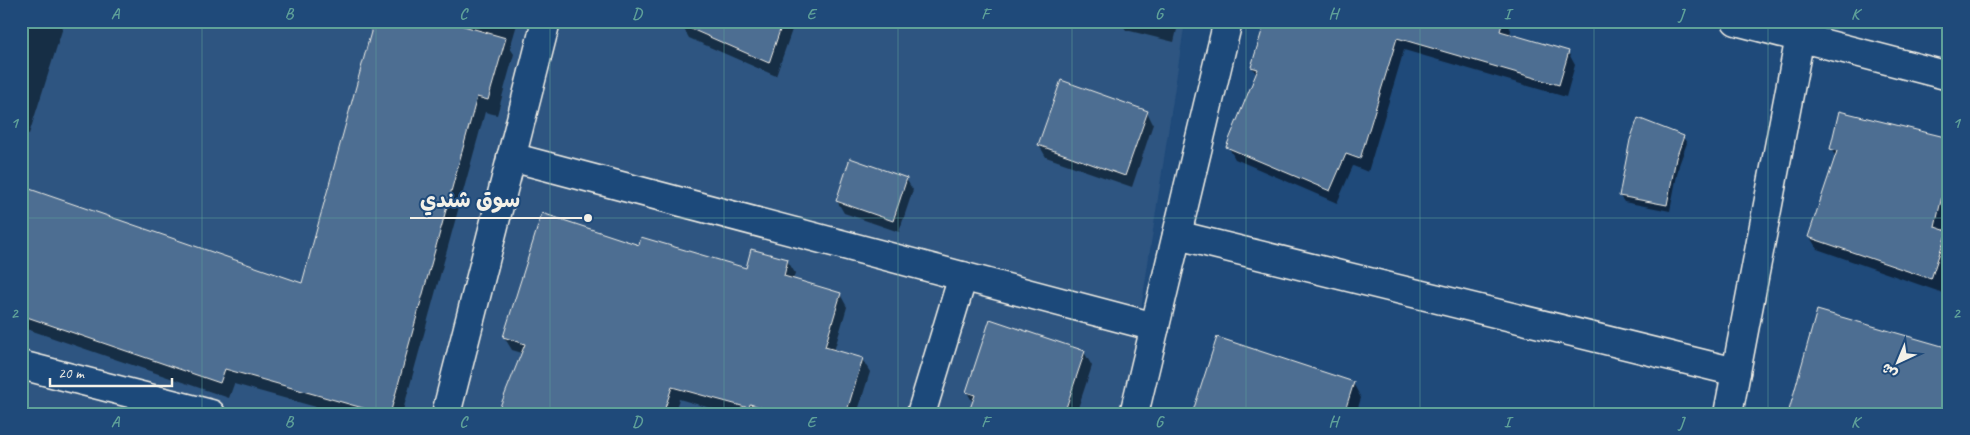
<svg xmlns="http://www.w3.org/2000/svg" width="1970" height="435" font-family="Caveat,'Playpen Sans Arabic',sans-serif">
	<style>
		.built { fill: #2d5581 }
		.shadow { fill: #0007 }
		.building { fill: #4d6e92; stroke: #f4f1e8 }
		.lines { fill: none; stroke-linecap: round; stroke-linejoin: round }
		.minor-casing { stroke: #f4f1e8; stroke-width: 31 }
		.minor { stroke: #1f4a7a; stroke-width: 28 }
		.grid { fill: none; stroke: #5fa199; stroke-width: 1; stroke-opacity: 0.55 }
		.leader { fill: none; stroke: #f4f1e8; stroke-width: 2 }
		.callout-dot { fill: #f4f1e8; stroke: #1f4a7a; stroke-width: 2 }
		.callout-label { font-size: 22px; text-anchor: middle; font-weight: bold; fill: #f4f1e8; stroke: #1f4a7a; stroke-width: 4; stroke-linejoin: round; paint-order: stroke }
		.neatline { fill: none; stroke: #5fa199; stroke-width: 2 }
		.grid-label { font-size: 16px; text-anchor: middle; font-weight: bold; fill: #5fa199 }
	</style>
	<rect width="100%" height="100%" fill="#1f4a7a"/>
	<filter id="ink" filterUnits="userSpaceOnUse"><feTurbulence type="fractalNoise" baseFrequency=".02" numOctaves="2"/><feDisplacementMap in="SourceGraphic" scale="10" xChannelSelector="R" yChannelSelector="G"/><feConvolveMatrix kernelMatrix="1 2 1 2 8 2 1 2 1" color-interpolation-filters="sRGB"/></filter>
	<g filter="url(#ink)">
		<!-- built -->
		<polygon class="built" points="21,21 1185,21 1125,414 21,414"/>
		<!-- shadow -->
		<g class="shadow">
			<polygon points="21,21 65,21 29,134 21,132"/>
			<polygon points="375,21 518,21 510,48 514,54 497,115 485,112 402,414 341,414 234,384 229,398 21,327 21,187 303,284"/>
			<polygon points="683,21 795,21 776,76 689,38 681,24"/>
			<polygon points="1120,21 1179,21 1174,42 1126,30"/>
			<polygon points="1266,21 1506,21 1511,30 1510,35 1568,52 1575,65 1566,97 1404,50 1368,172 1353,166 1337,203 1235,159 1228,146 1257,75 1252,67"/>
			<polygon points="1147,112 1153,124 1132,187 1046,157 1039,145"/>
			<polygon points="1683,137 1687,143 1679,165 1670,211 1624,202 1620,196"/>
			<polygon points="1949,140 1949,295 1817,249 1810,237 1836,157 1831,149"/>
			<polygon points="906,179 913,190 899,232 844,213 837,201"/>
			<polygon points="640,247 747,270 787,260 795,273 793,280 840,294 847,307 834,351 862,359 870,372 857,414 731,414 679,399 674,414 498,414 522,353 512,350 504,337"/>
			<polygon points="1084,352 1092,366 1076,414 970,414 973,403 967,392"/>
			<polygon points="1353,383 1361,398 1356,414 1194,414"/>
		</g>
		<!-- building -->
		<g class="building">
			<polygon points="374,21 446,21 506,38 488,100 477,97 390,414 384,414 225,369 220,383 21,315 21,186 302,283"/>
			<polygon points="673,21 783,21 769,63"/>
			<polygon points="1265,21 1503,21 1500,31 1569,51 1559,85 1397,38 1360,159 1346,154 1330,191 1226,147 1258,69 1251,67"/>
			<polygon points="1061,80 1148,111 1125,176 1038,145"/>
			<polygon points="1839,111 1949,138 1949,165 1935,227 1947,231 1931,279 1808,237 1837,151 1830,149"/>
			<polygon points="1638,118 1684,136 1676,158 1667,205 1619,196 1630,140"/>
			<polygon points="850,158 907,178 893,221 836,201"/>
			<polygon points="542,213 639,245 641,237 746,268 751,249 788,259 784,276 841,293 825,347 863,358 846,414 782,414 750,404 749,408 672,387 663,414 497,414 525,344 503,337"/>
			<polygon points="1817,310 1949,348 1949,414 1788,414"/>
			<polygon points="990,319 1085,351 1064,414 968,414 975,395 966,392"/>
			<polygon points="1217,337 1354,382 1344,414 1192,414"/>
		</g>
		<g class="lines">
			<defs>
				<g id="minor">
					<polyline points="1736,21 1949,76"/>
					<polyline points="511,157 1155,327"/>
					<polyline points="1177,235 1736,372"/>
					<polyline points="21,365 211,414"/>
					<polyline points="446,414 546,21"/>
					<polyline points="921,414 963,276"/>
					<polyline points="1134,414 1228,21"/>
					<polyline points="1728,414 1803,21"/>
				</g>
			</defs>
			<!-- minor casing -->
			<use href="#minor" class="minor-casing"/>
			<!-- minor -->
			<use href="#minor" class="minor"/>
		</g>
	</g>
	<!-- grid -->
	<path class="grid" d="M 202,21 L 202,414M 376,21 L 376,414M 550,21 L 550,414M 724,21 L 724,414M 898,21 L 898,414M 1072,21 L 1072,414M 1246,21 L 1246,414M 1420,21 L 1420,414M 1594,21 L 1594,414M 1768,21 L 1768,414M 21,218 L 1949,218"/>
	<!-- callouts -->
	<path class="leader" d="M588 218L530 218H410"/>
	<circle class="callout-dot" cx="588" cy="218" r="5"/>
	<g class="callout-label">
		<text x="470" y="207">سوق شندي</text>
	</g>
	<!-- margin -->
	<rect width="1970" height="435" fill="none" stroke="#1f4a7a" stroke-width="55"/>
	<!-- north arrow -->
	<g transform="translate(1898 362) rotate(224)" stroke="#1f4a7a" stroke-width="4" paint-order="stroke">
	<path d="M0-4L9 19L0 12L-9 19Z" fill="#f4f1e8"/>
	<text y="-8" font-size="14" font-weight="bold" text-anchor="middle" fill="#f4f1e8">ش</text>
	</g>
	<!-- scale -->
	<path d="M50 378v8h122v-8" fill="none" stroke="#f4f1e8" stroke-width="2.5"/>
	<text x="58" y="378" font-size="15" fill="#f4f1e8" stroke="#1f4a7a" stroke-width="4" paint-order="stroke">20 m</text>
	<rect x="28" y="28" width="1914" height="380" class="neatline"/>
	<g class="grid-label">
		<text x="115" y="19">A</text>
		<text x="289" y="19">B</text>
		<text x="463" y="19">C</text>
		<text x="637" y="19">D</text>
		<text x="811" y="19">E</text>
		<text x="985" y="19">F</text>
		<text x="1159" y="19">G</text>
		<text x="1333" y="19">H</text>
		<text x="1507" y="19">I</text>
		<text x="1681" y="19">J</text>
		<text x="1855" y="19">K</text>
		<text x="14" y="128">1</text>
		<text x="1956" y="128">1</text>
		<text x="14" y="318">2</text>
		<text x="1956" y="318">2</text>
		<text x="115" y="427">A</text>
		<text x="289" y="427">B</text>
		<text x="463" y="427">C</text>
		<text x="637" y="427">D</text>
		<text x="811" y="427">E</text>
		<text x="985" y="427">F</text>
		<text x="1159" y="427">G</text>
		<text x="1333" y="427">H</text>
		<text x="1507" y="427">I</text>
		<text x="1681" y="427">J</text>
		<text x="1855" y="427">K</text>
	</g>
</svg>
